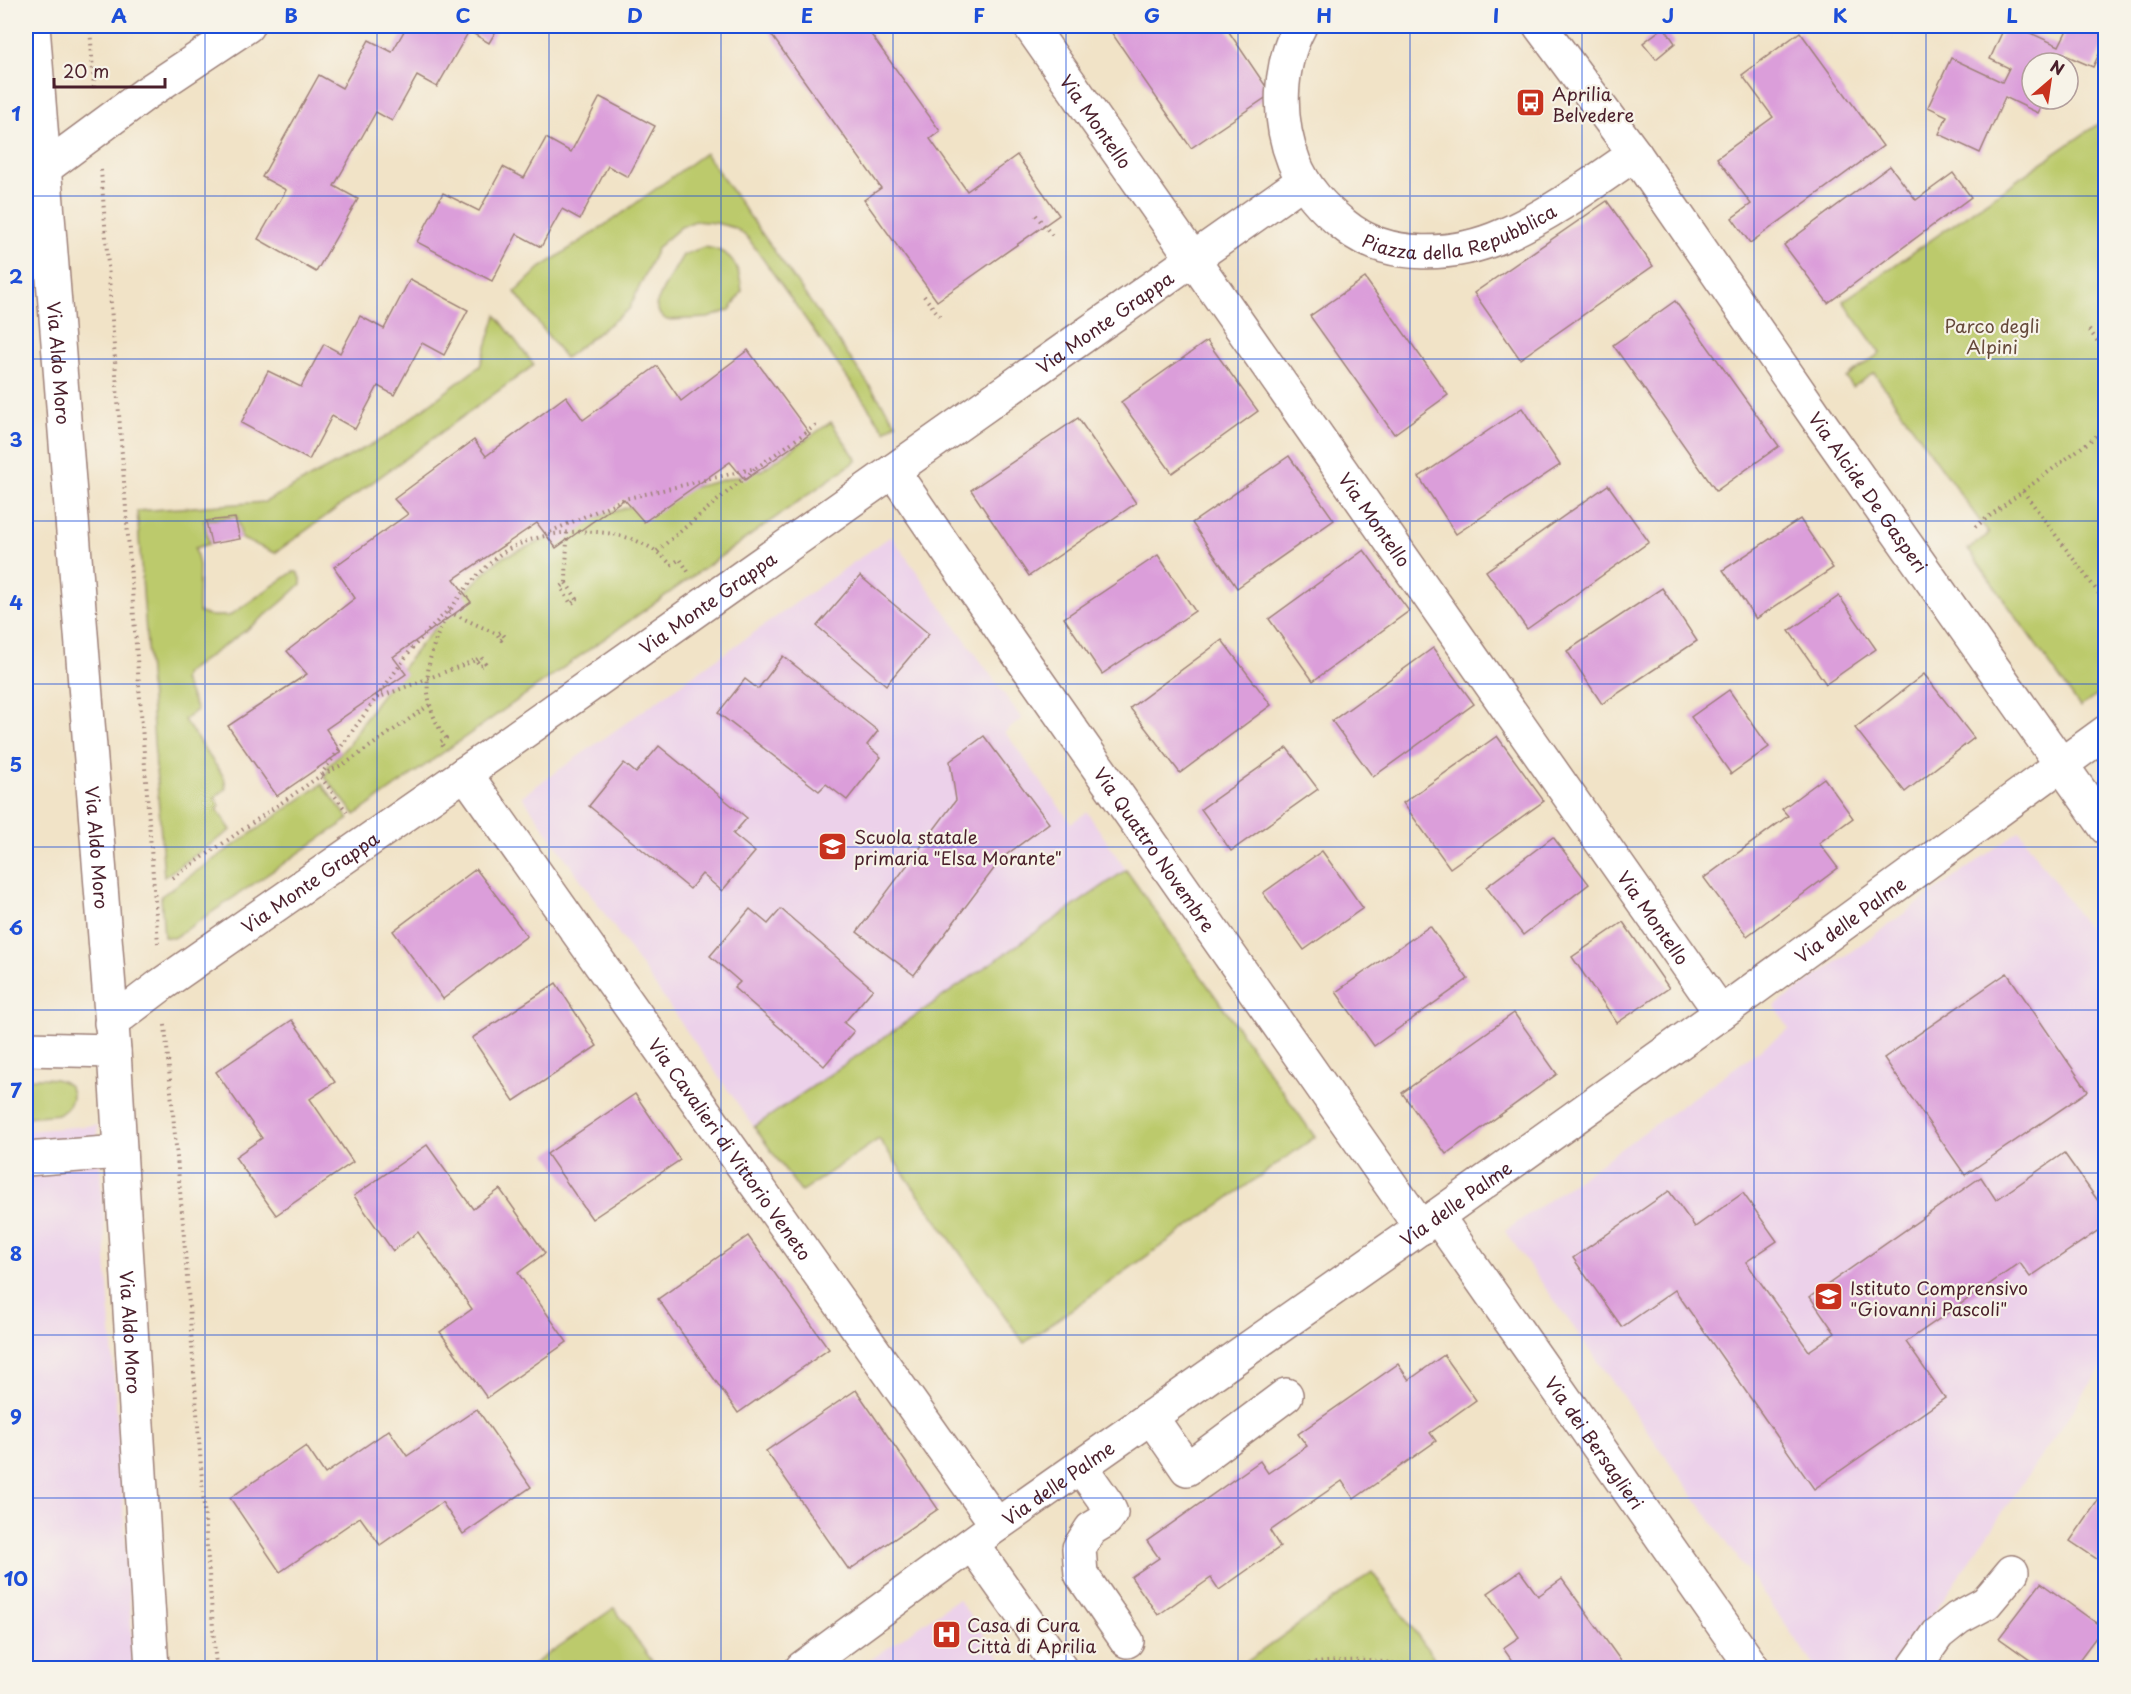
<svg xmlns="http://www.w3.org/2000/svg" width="2131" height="1694" font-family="'Playpen Sans',sans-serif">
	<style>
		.built { fill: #ecd1ea }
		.green { fill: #bcca6c; stroke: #83744c; stroke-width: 1.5 }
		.building { fill: #db9eda }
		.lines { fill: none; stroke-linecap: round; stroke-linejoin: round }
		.minor-casing { stroke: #9e8179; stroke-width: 36 }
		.path { stroke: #9e8179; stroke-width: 4; stroke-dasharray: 1.5 4.5; stroke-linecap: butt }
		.minor { stroke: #fff; stroke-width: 33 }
		.grid { fill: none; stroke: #1d4ed8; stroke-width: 1.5; stroke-opacity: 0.55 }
		.labels { text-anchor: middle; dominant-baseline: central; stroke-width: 4.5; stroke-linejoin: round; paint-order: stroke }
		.poi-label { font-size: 18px; fill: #4a1f2b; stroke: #f7f3e8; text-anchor: start }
		.street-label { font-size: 18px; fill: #4a1f2b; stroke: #f7f3e8 }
		.park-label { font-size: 18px; fill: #664a3b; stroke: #f7f3e8 }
		.neatline { fill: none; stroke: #1d4ed8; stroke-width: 2 }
		.grid-label { font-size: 20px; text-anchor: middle; font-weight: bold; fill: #1d4ed8 }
	</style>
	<rect width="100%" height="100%" fill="#f7f3e8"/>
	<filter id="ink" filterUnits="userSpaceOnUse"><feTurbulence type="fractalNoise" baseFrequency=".0167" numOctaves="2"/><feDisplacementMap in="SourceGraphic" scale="12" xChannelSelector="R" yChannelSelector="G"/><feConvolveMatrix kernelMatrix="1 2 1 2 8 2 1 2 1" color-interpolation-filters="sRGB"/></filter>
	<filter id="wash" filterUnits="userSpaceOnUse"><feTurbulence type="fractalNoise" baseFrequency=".008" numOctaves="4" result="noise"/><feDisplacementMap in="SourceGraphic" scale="24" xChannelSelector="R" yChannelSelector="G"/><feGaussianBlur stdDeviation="1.35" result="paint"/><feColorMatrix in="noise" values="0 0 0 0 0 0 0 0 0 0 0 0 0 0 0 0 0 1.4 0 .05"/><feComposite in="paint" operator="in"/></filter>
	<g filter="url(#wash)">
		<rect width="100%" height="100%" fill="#f1e3c7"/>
		<!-- built -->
		<g class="built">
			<polygon points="891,536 1022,719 1005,732 1071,823 1087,812 1126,870 754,1127 522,796"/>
			<polygon points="2019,831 2105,953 2105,1363 1896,1668 1816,1668 1505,1231 1789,1029 1775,1006"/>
			<polygon points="97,1125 134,1668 26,1668 26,1131"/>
			<polygon points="958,1599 1008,1668 859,1668"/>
		</g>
		<!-- green -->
		<g class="green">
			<polygon points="2105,119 2106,689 2080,707 1968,549 1989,534 1874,373 1853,387 1846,378 1880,353 1843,301"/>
			<polygon points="705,153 896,423 885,431 748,238 735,228 716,223 695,221 681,227 658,247 629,309 565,358 515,292 540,268 617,217"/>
			<path d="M 704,247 C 732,250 739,265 742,291 L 730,310 L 708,318 L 667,320 L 660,315 L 656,305 L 663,289 L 683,255 Z"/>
			<path d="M 496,315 L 534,365 L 275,553 L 242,539 L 237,517 L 204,520 L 209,544 L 195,548 L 199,565 L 198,608 L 199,613 L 212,616 L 229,616 L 293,572 L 297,572 L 301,578 L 301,584 C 266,619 225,645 185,673 L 183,680 L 197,710 L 184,720 L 224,777 L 226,788 L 215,798 L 220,806 L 217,809 L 231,830 L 164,877 L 137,511 L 265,502 L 387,436 L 480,366 Z"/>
			<polygon points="831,422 857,460 355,815 324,776 329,770 327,767 348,745 377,701 421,644 474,583 501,558 604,515 671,493 762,470"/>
			<polygon points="322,784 349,819 174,938 164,937 161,896"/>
			<polygon points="1126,870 1315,1137 1024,1343 879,1139 801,1192 754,1127"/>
			<path d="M 26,1078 C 40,1079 70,1074 72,1094 C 73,1103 67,1109 60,1114 L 26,1117 Z"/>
			<polygon points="1372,1572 1441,1668 1238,1668"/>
			<polygon points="614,1608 657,1668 528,1668"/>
		</g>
		<g id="blocks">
			<!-- building -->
			<g class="building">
				<polygon points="407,26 423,26 436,33 440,26 499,26 489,43 469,31 437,87 417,76 392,121 376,112 334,186 358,199 316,272 258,239 286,190 262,177 319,75 342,88 369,40 392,52"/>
				<polygon points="765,26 865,26 940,131 930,139 967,191 1017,155 1059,215 937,301 864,200 881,188"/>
				<polygon points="1107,26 1225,26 1271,94 1191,148"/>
				<polygon points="2005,26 2015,26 2059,46 2069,26 2106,26 2106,39 2093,67 2065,55 2061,63 2032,63 2032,99 2045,99 2038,113 2005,97 1980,153 1939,134 1947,116 1928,107 1951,58 2002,82 2009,68 1990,59"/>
				<polygon points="1664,27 1675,43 1656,59 1643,43"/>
				<polygon points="1800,32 1883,146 1750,243 1732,218 1751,204 1717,158 1773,117 1742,75"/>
				<polygon points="600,97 655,126 628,177 608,166 580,219 562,209 541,247 517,234 492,281 417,242 443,193 479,211 503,167 524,178 546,138 571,152"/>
				<polygon points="1890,166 1916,200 1953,173 1971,197 1828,303 1784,245"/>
				<polygon points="1607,201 1653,266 1520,359 1474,293"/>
				<polygon points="1365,278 1448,395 1394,434 1310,316"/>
				<polygon points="410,279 468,310 444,355 422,343 394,395 378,386 355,429 332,416 309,460 241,423 268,371 301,387 324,344 340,353 360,316 384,329"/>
				<polygon points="1675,301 1779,446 1716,491 1613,345"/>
				<polygon points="1207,341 1258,411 1172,473 1121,402"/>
				<polygon points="748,350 810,434 745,480 730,462 644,522 624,499 556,548 537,523 454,579 471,602 393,657 406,674 326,729 341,752 277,796 228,726 307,674 287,651 355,598 334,567 408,514 394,499 474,440 486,456 566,396 583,420 657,366 681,401"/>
				<polygon points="1522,408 1560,465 1456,534 1419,477"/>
				<polygon points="1078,418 1136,503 1029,576 971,490"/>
				<polygon points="1289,456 1334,520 1237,588 1192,523"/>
				<polygon points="1608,485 1649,542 1527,629 1486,571"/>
				<polygon points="235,518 240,539 211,544 206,521"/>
				<polygon points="1800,519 1833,568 1756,619 1723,570"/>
				<polygon points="1364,550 1409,611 1313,681 1269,619"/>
				<polygon points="1158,555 1195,611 1102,674 1064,618"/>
				<polygon points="860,576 929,634 886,685 817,626"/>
				<polygon points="1662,588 1697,641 1602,704 1567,651"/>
				<polygon points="1839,596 1876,649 1826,684 1789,631"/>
				<polygon points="1222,640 1271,705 1180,773 1130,708"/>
				<polygon points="1433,648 1474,704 1373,777 1332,721"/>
				<polygon points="783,656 878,731 867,745 881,757 847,800 826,784 819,791 718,713 745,679 758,689"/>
				<polygon points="1924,674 1974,738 1905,792 1855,728"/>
				<polygon points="1729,690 1769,747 1731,774 1691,717"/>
				<polygon points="984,736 1049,823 1002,858 914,975 857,932 956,800 950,761"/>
				<polygon points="1497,736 1544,801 1450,868 1403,803"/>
				<polygon points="659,746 747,818 733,834 755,852 722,891 702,874 690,889 589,806 624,763 636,773"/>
				<polygon points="1287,748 1318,789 1231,851 1201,809"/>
				<polygon points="1824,778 1853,818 1819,843 1838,868 1747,936 1704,878 1788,816 1782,809"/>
				<polygon points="1553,837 1589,884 1523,935 1486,887"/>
				<polygon points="1322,851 1363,908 1304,950 1263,893"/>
				<polygon points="476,869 527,936 443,999 393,931"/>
				<polygon points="750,909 768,924 781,909 873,989 844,1023 854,1031 824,1066 734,988 740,982 710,956"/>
				<polygon points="1623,922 1669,988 1617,1023 1572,957"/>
				<polygon points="1430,926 1468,979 1374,1046 1336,992"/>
				<polygon points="2007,973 2088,1091 1965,1175 1884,1058"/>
				<polygon points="556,983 597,1046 514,1101 472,1038"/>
				<polygon points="1514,1013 1557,1074 1446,1154 1402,1093"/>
				<polygon points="292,1020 335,1082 310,1099 353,1162 276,1215 235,1157 262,1138 216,1072"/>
				<polygon points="635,1094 680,1160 592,1219 547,1154"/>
				<polygon points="427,1145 473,1209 500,1189 545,1253 518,1273 567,1342 487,1398 440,1332 472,1309 418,1232 393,1251 354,1196"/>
				<polygon points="2064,1153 2106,1212 2106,1225 2030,1277 2020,1263 1906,1342 1945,1398 1814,1489 1675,1290 1622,1327 1573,1258 1669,1191 1695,1227 1743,1193 1777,1241 1746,1262 1809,1351 1835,1333 1810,1297 1981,1177 1996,1200"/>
				<polygon points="748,1236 829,1349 738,1413 658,1299"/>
				<polygon points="1444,1355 1476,1400 1430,1433 1436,1441 1354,1499 1342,1481 1270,1531 1280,1547 1219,1590 1211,1578 1158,1615 1131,1577 1159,1558 1147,1541 1260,1461 1268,1473 1307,1446 1298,1434 1398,1364 1409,1380"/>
				<polygon points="856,1390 938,1509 849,1570 766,1451"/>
				<polygon points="477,1409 531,1487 463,1534 442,1502 380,1545 360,1517 280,1572 230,1498 306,1446 325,1474 389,1430 407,1456"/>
				<polygon points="2106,1489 2106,1565 2070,1541"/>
				<polygon points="1520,1571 1538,1596 1562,1579 1626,1668 1517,1668 1503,1648 1519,1637 1488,1593"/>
				<polygon points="2041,1583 2103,1628 2073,1668 2041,1668 1999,1638"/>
			</g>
		</g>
	</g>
	<g filter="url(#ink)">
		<use href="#blocks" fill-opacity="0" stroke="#9e8179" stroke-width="1.5"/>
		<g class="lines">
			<defs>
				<g id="minor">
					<path id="s1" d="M 33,26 L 114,1051 L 152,1668"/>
					<path id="s2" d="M 1030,26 L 1721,1013"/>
					<path id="s3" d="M 1300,26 C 1278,67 1277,119 1294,162 C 1305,189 1322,207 1344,225 C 1387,261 1455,257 1504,235 C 1551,214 1593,183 1635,154"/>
					<path id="s4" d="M 1540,26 L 1635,154 L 1819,421 L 2106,828"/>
					<polyline points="45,168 145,94 247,26"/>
					<path id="s5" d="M 893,471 L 1010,642 L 1421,1228"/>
					<path id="s6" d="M 465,773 L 997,1525"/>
					<path id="s7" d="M 111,1023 L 161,985 L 494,753 L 1303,181"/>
					<polyline points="26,1049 114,1051"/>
					<polyline points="26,1159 120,1152"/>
					<path id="s8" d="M 1437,1216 L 1753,1668"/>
					<polyline points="1151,1417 1187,1469 1286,1395"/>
					<polyline points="1081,1467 1107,1504 1111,1513 1106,1520 1091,1529 1079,1548 1081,1574 1127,1641"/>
					<polyline points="972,1544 1060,1668"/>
					<path id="s9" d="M 802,1668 L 997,1525 L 1437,1216 L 1721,1013 L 2106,732"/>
					<polyline points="1914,1668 1938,1634 1958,1618 1986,1603 2012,1572"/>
				</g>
			</defs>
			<!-- minor casing -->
			<use href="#minor" class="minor-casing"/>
			<!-- path -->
			<g class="path">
				<polyline points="90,26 94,88"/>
				<polyline points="101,170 158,943"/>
				<polyline points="1036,215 1054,238"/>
				<polyline points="924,296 942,319"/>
				<polyline points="2089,330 2106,352"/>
				<polyline points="2023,491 2106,603"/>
				<polyline points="1975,527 2106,429"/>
				<polyline points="545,534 624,499 756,468 819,423"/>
				<polyline points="657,551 756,468"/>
				<polyline points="566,583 577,599 571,604 561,587 566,583 567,532"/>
				<polyline points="449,612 497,634 501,640 505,637 501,632 497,634"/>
				<polyline points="377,698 476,660 480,666 486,664 481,657 476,660"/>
				<path d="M 443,746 L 440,742 L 446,738 C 405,684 439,612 482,571 C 488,566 495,557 502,553 C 548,524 634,521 671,565 L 680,559 L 689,573"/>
				<polyline points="347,812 320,776 349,761 431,704"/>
				<polyline points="173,878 320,776 413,647 451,607"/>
				<polyline points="165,1025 183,1224 216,1668"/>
				<path d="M 569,1668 C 579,1664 586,1664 596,1668"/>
				<path d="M 1279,1668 C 1324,1661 1371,1656 1416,1668"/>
			</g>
			<!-- minor -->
			<use href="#minor" class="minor"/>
		</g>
	</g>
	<!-- grid -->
	<path class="grid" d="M 205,26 L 205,1668M 377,26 L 377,1668M 549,26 L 549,1668M 721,26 L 721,1668M 893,26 L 893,1668M 1066,26 L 1066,1668M 1238,26 L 1238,1668M 1410,26 L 1410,1668M 1582,26 L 1582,1668M 1754,26 L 1754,1668M 1926,26 L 1926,1668M 26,196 L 2106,196M 26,359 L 2106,359M 26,521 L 2106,521M 26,684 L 2106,684M 26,847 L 2106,847M 26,1010 L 2106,1010M 26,1173 L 2106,1173M 26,1335 L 2106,1335M 26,1498 L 2106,1498"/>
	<!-- icons -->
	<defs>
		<symbol id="bus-square" viewBox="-11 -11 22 22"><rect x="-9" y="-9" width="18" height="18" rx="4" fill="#c8321e" stroke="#f7f3e8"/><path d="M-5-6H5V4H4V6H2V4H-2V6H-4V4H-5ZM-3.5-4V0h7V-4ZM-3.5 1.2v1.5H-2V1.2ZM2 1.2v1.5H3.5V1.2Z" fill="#fff"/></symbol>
		<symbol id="school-square" viewBox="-11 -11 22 22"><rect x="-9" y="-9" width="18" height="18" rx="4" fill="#c8321e" stroke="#f7f3e8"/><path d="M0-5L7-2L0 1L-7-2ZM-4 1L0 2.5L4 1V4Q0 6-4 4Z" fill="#fff"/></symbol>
		<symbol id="hospital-square" viewBox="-11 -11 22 22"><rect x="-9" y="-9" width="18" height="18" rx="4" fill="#c8321e" stroke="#f7f3e8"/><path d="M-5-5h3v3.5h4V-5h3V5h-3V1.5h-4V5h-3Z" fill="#fff"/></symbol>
	</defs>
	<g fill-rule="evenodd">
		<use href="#bus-square" x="1514" y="86" width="33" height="33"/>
		<use href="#school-square" x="816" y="830" width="33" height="33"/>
		<use href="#school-square" x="1812" y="1280" width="33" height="33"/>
		<use href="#hospital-square" x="930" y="1618" width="33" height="33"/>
	</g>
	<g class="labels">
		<!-- poi labels -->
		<g class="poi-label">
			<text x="1552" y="93">Aprilia<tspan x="1552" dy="21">Belvedere</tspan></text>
			<text x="854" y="836">Scuola statale<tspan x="854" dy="21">primaria "Elsa Morante"</tspan></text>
			<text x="1850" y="1287">Istituto Comprensivo<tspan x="1850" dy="21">"Giovanni Pascoli"</tspan></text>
			<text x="967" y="1624">Casa di Cura<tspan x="967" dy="21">Città di Aprilia</tspan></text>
		</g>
		<!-- street labels -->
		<g class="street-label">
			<text stroke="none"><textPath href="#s2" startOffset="116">Via Montello</textPath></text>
			<text stroke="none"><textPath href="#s3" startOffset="346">Piazza della Repubblica</textPath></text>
			<text stroke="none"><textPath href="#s7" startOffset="1216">Via Monte Grappa</textPath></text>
			<text stroke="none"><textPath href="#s1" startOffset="338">Via Aldo Moro</textPath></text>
			<text stroke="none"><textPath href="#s4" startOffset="570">Via Alcide De Gasperi</textPath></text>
			<text stroke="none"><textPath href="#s2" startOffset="602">Via Montello</textPath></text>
			<text stroke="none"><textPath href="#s7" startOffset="730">Via Monte Grappa</textPath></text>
			<text stroke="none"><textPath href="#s1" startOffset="824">Via Aldo Moro</textPath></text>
			<text stroke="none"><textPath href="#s5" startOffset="460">Via Quattro Novembre</textPath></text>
			<text stroke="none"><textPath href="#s7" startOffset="244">Via Monte Grappa</textPath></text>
			<text stroke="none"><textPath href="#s2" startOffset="1088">Via Montello</textPath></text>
			<text stroke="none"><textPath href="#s9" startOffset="1288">Via delle Palme</textPath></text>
			<text stroke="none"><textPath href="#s6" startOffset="460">Via Cavalieri di Vittorio Veneto</textPath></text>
			<text stroke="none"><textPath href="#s9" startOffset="802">Via delle Palme</textPath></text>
			<text stroke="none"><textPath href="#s1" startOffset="1310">Via Aldo Moro</textPath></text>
			<text stroke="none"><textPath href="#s8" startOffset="276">Via dei Bersaglieri</textPath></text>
			<text stroke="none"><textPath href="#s9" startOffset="316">Via delle Palme</textPath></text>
		</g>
		<!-- park labels -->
		<g class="park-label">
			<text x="1992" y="325">Parco degli<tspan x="1992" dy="21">Alpini</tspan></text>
		</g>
	</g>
	<!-- margin -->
	<rect width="2131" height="1694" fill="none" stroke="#f7f3e8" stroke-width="66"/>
	<!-- north arrow -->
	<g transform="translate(2050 81) rotate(29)"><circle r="28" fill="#f7f3e8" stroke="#b29e9c" stroke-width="1.5"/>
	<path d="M0-4.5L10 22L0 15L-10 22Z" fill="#c8321e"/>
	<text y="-9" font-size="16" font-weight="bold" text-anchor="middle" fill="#4a1f2b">N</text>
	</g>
	<!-- scale -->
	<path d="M54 78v9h111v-9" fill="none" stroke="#4a1f2b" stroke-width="3"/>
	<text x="63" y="78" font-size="18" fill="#4a1f2b" stroke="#f7f3e8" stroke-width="4.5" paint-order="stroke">20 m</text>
	<rect x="33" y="33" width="2065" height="1628" class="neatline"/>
	<g class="grid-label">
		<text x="119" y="23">A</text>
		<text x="291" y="23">B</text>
		<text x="463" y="23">C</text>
		<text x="635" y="23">D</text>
		<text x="807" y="23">E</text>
		<text x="979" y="23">F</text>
		<text x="1152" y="23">G</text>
		<text x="1324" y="23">H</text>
		<text x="1496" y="23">I</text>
		<text x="1668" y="23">J</text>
		<text x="1840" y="23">K</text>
		<text x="2012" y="23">L</text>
		<text x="16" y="121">1</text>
		<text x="16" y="284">2</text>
		<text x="16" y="447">3</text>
		<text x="16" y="610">4</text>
		<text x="16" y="772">5</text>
		<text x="16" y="935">6</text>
		<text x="16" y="1098">7</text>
		<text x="16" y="1261">8</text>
		<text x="16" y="1424">9</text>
		<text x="16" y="1586">10</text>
	</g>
</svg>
